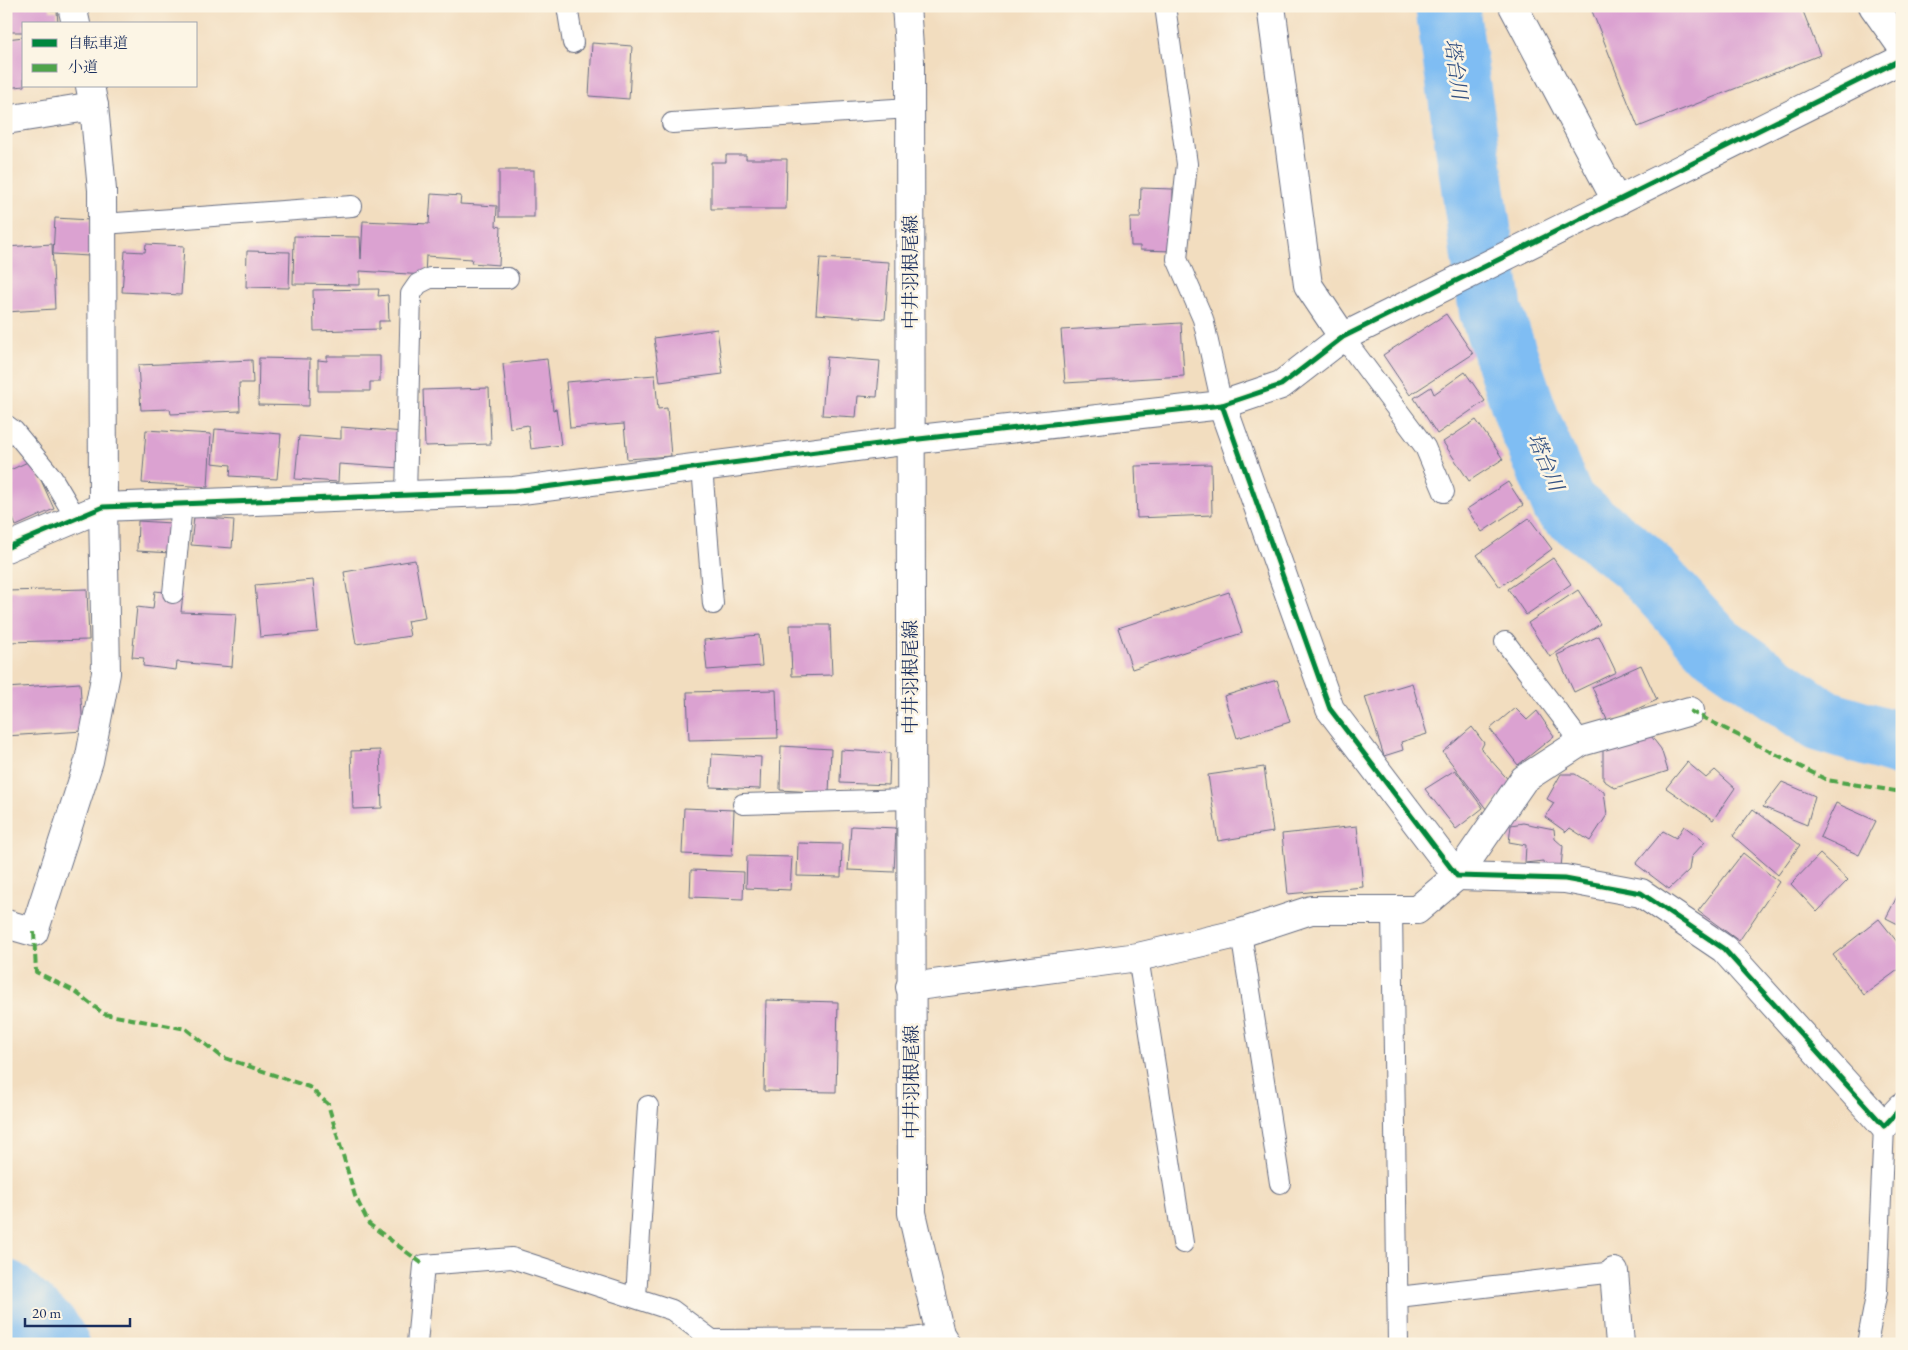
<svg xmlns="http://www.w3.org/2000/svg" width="1908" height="1350" font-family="'EB Garamond','Noto Serif JP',serif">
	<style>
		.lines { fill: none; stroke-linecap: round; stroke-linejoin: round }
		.river { stroke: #7fbdf3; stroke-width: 64 }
		.building { fill: #dba2d1 }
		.service-casing { stroke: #666c80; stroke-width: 22 }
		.minor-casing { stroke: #666c80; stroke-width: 30 }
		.tertiary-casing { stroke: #666c80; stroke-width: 30 }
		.secondary-casing { stroke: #666c80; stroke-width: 30 }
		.service { stroke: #fff; stroke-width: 20 }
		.minor { stroke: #fff; stroke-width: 28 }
		.tertiary { stroke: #fff; stroke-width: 28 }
		.secondary { stroke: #fff; stroke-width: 28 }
		.quiet { stroke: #4fa44a; stroke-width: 4; stroke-dasharray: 8 4; stroke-linecap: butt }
		.cycleway-casing { stroke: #fcf5e5; stroke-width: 8 }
		.cycleway { stroke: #00873e; stroke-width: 5 }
		.labels { text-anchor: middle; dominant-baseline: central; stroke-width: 5; stroke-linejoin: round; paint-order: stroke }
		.street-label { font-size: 19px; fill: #1b2f5e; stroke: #fcf5e5 }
		.water-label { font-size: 20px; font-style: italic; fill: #345283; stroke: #fcf5e5 }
	</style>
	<rect width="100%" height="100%" fill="#fcf5e5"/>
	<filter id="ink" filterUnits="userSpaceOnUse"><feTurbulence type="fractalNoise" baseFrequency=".02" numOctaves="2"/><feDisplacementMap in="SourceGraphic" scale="10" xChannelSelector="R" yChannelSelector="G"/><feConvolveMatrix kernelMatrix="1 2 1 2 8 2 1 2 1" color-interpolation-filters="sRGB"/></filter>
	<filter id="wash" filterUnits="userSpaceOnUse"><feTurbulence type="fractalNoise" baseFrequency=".0096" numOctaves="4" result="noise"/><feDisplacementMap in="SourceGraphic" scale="20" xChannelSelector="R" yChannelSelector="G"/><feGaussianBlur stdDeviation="1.12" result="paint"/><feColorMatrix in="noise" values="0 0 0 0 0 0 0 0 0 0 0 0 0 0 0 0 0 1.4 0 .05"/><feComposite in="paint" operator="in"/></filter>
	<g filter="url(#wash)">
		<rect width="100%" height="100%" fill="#f2ddbf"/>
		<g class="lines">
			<!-- river -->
			<g class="river">
				<polyline points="1447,6 1491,312 1528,420 1564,505 1637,561 1715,646 1821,720 1902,745"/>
				<polyline points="6,1292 48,1330 57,1344"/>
			</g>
		</g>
		<g id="blocks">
			<!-- building -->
			<g class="building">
				<polygon points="6,6 50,6 50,11 57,11 58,24 24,24 24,32 6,32"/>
				<polygon points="1590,6 1801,6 1820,55 1638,127"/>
				<polygon points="24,37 24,86 6,88 6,39"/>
				<polygon points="592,43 632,46 629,99 589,96"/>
				<polygon points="726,155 746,155 746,159 787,159 786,209 711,209 711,162 726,162"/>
				<rect x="499" y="170" width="35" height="47"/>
				<polygon points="1141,188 1173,189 1172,251 1140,250 1140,246 1131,246 1130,218 1140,218"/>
				<polygon points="431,194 461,196 460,204 497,206 496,226 501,227 499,265 471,263 472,259 426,256 425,275 360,271 360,285 293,284 294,236 360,237 361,259 363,221 429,224"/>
				<polygon points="55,218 90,220 89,256 53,254"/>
				<polygon points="52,244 55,309 6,312 6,247"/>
				<polygon points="146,244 184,246 181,295 122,292 125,251 145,252"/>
				<polygon points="247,251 290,252 289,288 246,287"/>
				<polygon points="820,258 889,262 885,319 816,314"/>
				<polygon points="379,289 378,296 388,295 389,321 379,321 379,329 314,331 313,290"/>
				<polygon points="1446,314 1473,354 1410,395 1383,355"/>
				<polygon points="1181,323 1184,376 1065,383 1061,330"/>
				<polygon points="717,329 723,374 660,382 654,338"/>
				<polygon points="327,356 380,356 380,382 370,382 370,391 318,391 318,360 327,361"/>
				<polygon points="827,357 880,361 877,397 858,396 856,417 822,415"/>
				<polygon points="259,358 310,359 309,406 258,405"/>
				<polygon points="547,359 553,410 556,409 561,445 531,449 528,425 510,428 503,364"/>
				<polygon points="252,360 253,383 239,383 240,411 171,414 170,409 141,410 138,365"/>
				<polygon points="1465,372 1485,401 1437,434 1414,398 1431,387 1434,394"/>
				<polygon points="655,375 658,409 667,408 671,456 627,459 624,424 570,428 566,382"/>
				<polygon points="489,388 491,444 425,446 423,390"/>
				<polygon points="1476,420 1503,459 1469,481 1443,442"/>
				<polygon points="341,427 404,432 401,468 339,464 338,482 295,479 299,436 341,439"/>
				<polygon points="215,429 281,434 277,479 230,476 231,465 212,463"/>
				<polygon points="146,430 211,434 208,487 142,483"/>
				<polygon points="32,460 54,509 16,526 6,502 6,472"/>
				<polygon points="1211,464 1212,515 1137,518 1135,466"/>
				<polygon points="1508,482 1523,505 1482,532 1467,509"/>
				<polygon points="6,509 12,520 6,523"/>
				<polygon points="194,517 234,520 232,548 191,545"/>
				<polygon points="1529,518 1552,549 1500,587 1477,555"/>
				<polygon points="138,521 172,523 171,553 137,551"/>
				<polygon points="1553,558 1571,584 1526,615 1508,589"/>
				<polygon points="415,560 425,618 407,621 410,636 356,644 344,572"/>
				<polygon points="313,580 318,632 260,637 255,585"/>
				<polygon points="87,589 89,640 6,642 6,591"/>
				<polygon points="1578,590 1600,624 1550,657 1528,623"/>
				<polygon points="155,591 183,594 181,612 236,614 232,667 177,662 176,670 143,666 144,658 132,657 137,607 153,609"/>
				<polygon points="1229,592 1242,633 1132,669 1118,628"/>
				<polygon points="790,625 830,625 832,675 792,676"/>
				<polygon points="759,635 762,666 707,670 704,640"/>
				<polygon points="1599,636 1616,672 1574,692 1557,655"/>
				<polygon points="1641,665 1657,700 1608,722 1592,687"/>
				<polygon points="1277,680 1290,722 1237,738 1224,696"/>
				<polygon points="80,683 83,731 6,736 6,688"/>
				<polygon points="1412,683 1427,734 1401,742 1403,750 1384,756 1365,697"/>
				<polygon points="776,690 778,738 689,740 687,692"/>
				<polygon points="1515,708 1527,720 1537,711 1554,736 1518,765 1490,729"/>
				<polygon points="1472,727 1484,743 1481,749 1512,784 1487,810 1443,752"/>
				<polygon points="1651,736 1661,749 1668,771 1615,788 1603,780 1603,749"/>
				<polygon points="781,746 831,749 829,793 780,790"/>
				<polygon points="380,750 382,808 353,809 351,751"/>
				<polygon points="841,750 890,753 889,785 840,783"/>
				<polygon points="712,754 761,757 760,789 710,787"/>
				<polygon points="1687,762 1706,778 1715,770 1735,788 1713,820 1666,788"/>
				<polygon points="1264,767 1273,832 1218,841 1208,775"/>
				<polygon points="1455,770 1483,808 1456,829 1425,789"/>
				<polygon points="1561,774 1575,774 1604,792 1607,815 1590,841 1570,828 1566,832 1545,817 1554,803 1547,799"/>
				<polygon points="1782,782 1815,796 1807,825 1763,807"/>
				<polygon points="1836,803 1876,821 1859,855 1820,837"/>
				<polygon points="684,808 734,810 732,856 682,854"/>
				<polygon points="1753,809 1800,845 1778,875 1733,836"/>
				<polygon points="1523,823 1554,829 1555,839 1563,846 1561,867 1544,867 1543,861 1525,863 1526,845 1509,842 1511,825"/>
				<polygon points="851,826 896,828 894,872 848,870"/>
				<polygon points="1357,826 1363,887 1288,894 1282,834"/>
				<polygon points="1684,826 1705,842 1691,857 1689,870 1669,889 1636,864 1663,831 1676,838"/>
				<polygon points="798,843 842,844 841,877 797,876"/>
				<polygon points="1743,853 1779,882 1739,941 1698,911"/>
				<polygon points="1820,854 1848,880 1817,912 1791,884"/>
				<polygon points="747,856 792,857 790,890 746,888"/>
				<polygon points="691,870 744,872 743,899 690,897"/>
				<polygon points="1902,887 1902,926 1886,918"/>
				<polygon points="1879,919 1902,948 1902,967 1864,995 1833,955"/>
				<polygon points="766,1000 838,1002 836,1092 764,1091"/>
			</g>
		</g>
	</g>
	<g filter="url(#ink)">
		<use href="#blocks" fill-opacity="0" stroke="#666c80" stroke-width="1"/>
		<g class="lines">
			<defs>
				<g id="service">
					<polyline points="567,6 573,43"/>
					<polyline points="1165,6 1187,164 1177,259 1203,319 1222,405"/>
					<polyline points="672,123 910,108"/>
					<polyline points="103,224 352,206"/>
					<polyline points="1343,337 1425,447 1444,492"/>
					<polyline points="6,425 14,431 51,476 76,518"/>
					<polyline points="702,467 713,604"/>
					<polyline points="406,495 411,294 418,284 430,278 508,278"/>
					<polyline points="173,593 182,504"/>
					<polyline points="1505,642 1581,742"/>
					<polyline points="743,804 910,799"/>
					<polyline points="1392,910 1398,1344"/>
					<polyline points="1241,933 1280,1183"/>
					<polyline points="1138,957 1183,1243"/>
					<polyline points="636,1297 648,1106"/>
					<polyline points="1398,1297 1614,1272"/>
					<polyline points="417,1344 424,1265 512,1258 672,1310 712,1340 907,1339 940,1334"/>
					<polyline points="1867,1344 1877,1291 1884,1126"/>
				</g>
				<g id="minor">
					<polyline points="72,6 76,24"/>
					<polyline points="1271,6 1308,285 1343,337"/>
					<polyline points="1513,6 1617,202"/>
					<polyline points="1873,6 1902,47"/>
					<polyline points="6,120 94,106"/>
					<polyline points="1222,405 1330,709 1457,876 1565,879 1641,893 1724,949 1884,1126 1902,1107"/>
					<polyline points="6,548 103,507 514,491 910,440"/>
					<polyline points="6,924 34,932 89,761 106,673 103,507 102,190 94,106 90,86"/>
					<polyline points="910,987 1138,957 1241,933 1311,910 1417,910 1457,876 1524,779 1581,742 1690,711"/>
					<polyline points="1614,1272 1620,1344"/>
				</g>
				<polyline id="tertiary" points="910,440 1222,405 1281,385 1343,337 1902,59"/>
				<polyline id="secondary" points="906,6 910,61 912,1213 940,1334 946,1344"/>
			</defs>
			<!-- service casing -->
			<use href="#service" class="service-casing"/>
			<!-- minor casing -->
			<use href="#minor" class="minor-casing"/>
			<!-- tertiary casing -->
			<use href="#tertiary" class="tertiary-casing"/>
			<!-- secondary casing -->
			<use href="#secondary" class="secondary-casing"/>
			<!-- service -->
			<use href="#service" class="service"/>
			<!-- minor -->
			<use href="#minor" class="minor"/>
			<!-- tertiary -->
			<use href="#tertiary" class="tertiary"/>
			<!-- secondary -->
			<use href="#secondary" class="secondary"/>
			<!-- quiet -->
			<g class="quiet">
				<polyline points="1690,711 1827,780 1902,792"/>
				<polyline points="34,932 36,972 74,991 104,1014 186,1029 222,1057 309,1087 328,1104 355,1196 369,1224 424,1265"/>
			</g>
			<defs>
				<g id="cycleway">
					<polyline points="1222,405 1330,709 1457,876 1565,879 1641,893 1724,949 1884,1126 1902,1107"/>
					<polyline points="6,548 103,507 514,491 910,440 1222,405 1281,385 1343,337 1902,59"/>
				</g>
			</defs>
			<!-- cycleway casing -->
			<use href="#cycleway" class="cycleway-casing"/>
			<!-- cycleway -->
			<use href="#cycleway" class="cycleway"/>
		</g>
	</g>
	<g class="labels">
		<!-- street labels -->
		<g class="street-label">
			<text transform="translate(910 272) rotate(-90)">中井羽根尾線</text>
			<text transform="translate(910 677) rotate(-90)">中井羽根尾線</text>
			<text transform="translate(911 1082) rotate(-90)">中井羽根尾線</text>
		</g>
		<!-- water labels -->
		<g class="water-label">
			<text transform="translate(1456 69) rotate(82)">塔台川</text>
			<text transform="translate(1546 462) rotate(67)">塔台川</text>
		</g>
	</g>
	<!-- margin -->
	<rect width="1908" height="1350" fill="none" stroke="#fcf5e5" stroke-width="25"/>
	<!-- legend -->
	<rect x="22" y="22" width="175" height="65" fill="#fcf5e5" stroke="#a2a6af"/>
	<rect x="32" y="39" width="25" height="8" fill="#00873e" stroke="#a2a6af"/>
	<text x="68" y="48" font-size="15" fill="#1b2f5e">自転車道</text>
	<rect x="32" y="64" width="25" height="8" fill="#4fa44a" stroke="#a2a6af"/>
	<text x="68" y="72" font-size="15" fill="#1b2f5e">小道</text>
	<!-- scale -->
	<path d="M25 1318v8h105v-8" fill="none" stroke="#1b2f5e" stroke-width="2.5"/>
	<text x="32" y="1318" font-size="15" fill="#1b2f5e" stroke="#fcf5e5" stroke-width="4" paint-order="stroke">20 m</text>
</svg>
